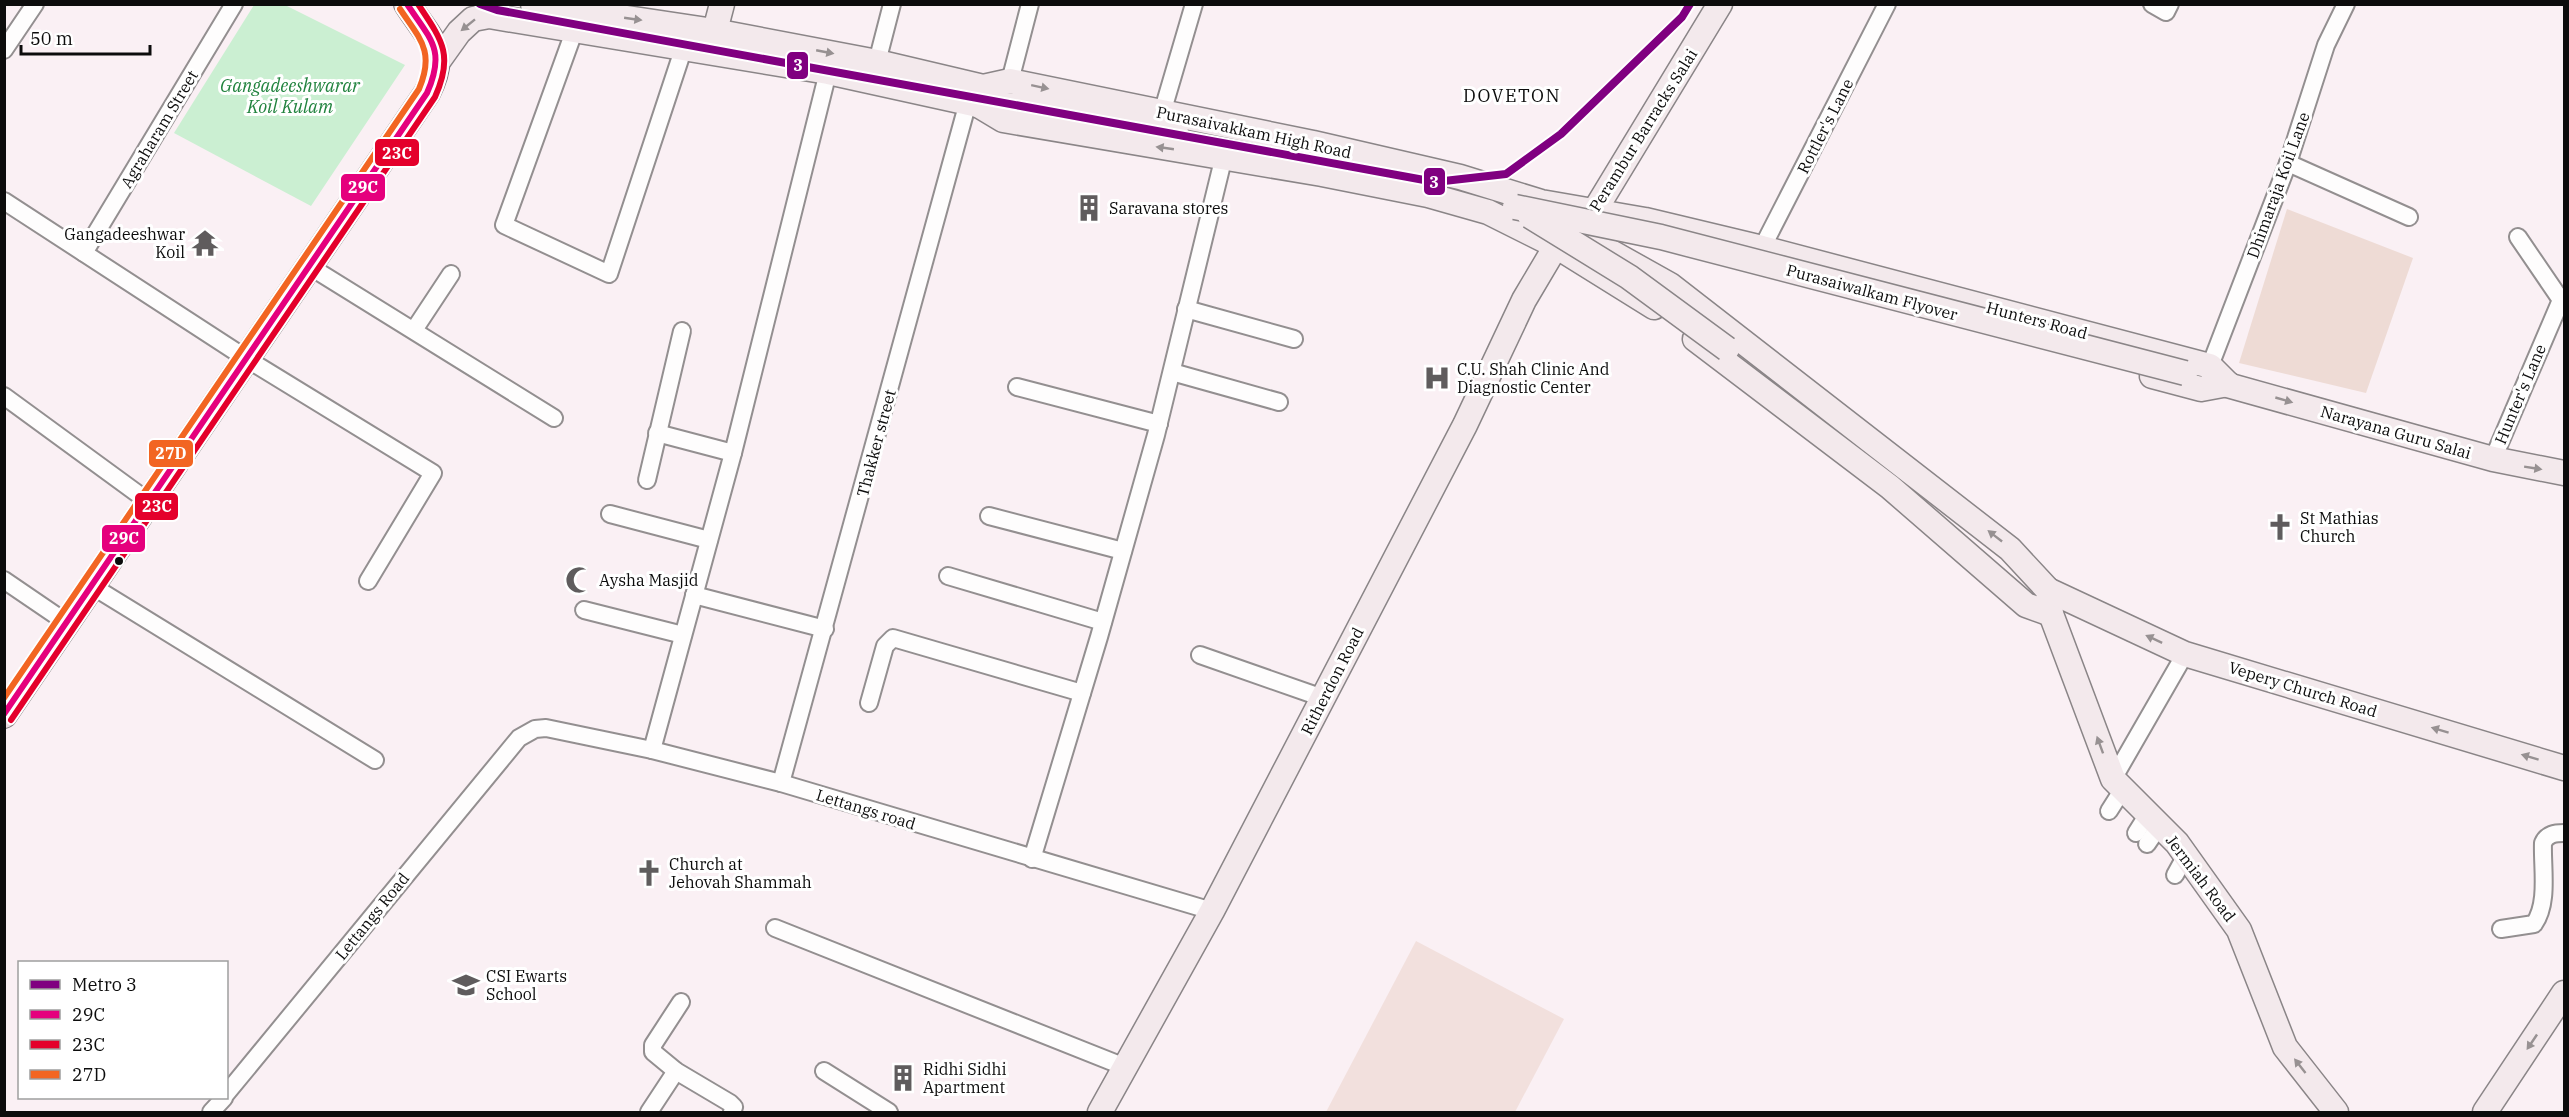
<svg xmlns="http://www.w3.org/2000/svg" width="2569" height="1117" font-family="'IBM Plex Serif',serif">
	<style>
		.green { fill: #eedbd5 }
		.pitch { fill: #f2e0dd }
		.water { fill: #cbefd2 }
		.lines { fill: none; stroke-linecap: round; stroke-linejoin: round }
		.street-casing { stroke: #938f90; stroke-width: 20 }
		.secondary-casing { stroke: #8a8587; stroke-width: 27 }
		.primary-casing { stroke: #807c7e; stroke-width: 28 }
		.street { stroke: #fefdfd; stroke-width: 16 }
		.secondary { stroke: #f3e9ec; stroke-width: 24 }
		.primary { stroke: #e9dae0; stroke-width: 26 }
		.secondary-bridge-casing { stroke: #8a8587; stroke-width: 27; stroke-linecap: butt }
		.secondary-bridge { stroke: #f3e9ec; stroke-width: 24 }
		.bus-1-casing { stroke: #fff; stroke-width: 10 }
		.bus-2-casing { stroke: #fff; stroke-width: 10 }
		.bus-3-casing { stroke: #fff; stroke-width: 10 }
		.bus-1 { stroke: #e5007d; stroke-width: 6 }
		.bus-2 { stroke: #e4002b; stroke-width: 6 }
		.bus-3 { stroke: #f26522; stroke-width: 6 }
		.metro-1-casing { stroke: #fff; stroke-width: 12 }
		.metro-1 { stroke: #800080; stroke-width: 8 }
		.oneway { fill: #979192 }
		.bus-dot { fill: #0c0c0c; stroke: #fff; stroke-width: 2 }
		.labels { text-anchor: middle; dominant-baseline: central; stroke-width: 6; stroke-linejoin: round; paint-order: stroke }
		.street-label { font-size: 16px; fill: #0c0c0c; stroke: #fff }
		.poi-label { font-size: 16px; fill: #0c0c0c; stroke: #fff; text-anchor: start }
		.water-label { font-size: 18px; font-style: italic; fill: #21833e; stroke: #fff }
		.neighbourhood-label { font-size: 18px; letter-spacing: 1.5px; fill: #0c0c0c; stroke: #fff }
		.line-badge { stroke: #fff; stroke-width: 2 }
		.badge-label { font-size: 16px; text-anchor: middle; font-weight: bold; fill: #fff }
	</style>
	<rect width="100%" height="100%" fill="#faf0f4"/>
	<!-- green -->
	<polygon class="green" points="2287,209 2413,258 2366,393 2239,363"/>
	<!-- pitch -->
	<polygon class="pitch" points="1416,941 1564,1019 1515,1112 1326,1112"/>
	<!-- water -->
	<polygon class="water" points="254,5 285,5 405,65 311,206 174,133"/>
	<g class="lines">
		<defs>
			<g id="street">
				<polyline points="2152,4 2166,12 2170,4"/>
				<polyline points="575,29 504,225 609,274 684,47"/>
				<polyline points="4,50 35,4"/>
				<polyline points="877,62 892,4"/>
				<polyline points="1010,81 1030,4"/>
				<polyline points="1162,113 1194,4"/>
				<polyline points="2288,163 2409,217"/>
				<polyline points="4,201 247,359 433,473 368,581"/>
				<polyline points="1762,248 1887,4"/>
				<polyline points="84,253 234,4"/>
				<polyline points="309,266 554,418"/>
				<polyline points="1186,309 1294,339"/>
				<polyline points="414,330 451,274"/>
				<polyline points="2210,366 2288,163 2326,45 2346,4"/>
				<polyline points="1172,372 1279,402"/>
				<polyline points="1017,387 1159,424"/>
				<polyline points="4,396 149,502"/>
				<polyline points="657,433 733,453"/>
				<polyline points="2493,459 2561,300 2518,237"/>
				<polyline points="647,480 682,331"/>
				<polyline points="610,514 709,540"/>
				<polyline points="989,516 1123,551"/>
				<polyline points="948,576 1103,622"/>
				<polyline points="4,580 67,623"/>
				<polyline points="92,586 375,760"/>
				<polyline points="694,595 825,629"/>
				<polyline points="584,610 683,635"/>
				<polyline points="1200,655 1323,698"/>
				<polyline points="869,703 885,646 893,638 1082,693"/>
				<polyline points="652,750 733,453 828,72"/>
				<polyline points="2113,779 2185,654"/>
				<polyline points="781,783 968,102"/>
				<polyline points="2109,811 2123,789"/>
				<polyline points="2136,833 2148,814"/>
				<polyline points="2147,844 2160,825"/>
				<polyline points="1032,859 1099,637 1156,435 1224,156"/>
				<polyline points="2175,875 2186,855"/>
				<polyline points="775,928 1125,1067"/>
				<path d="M 2501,929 L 2534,924 C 2549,903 2542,868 2543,843 C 2547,834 2555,833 2564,833"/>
				<polyline points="681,1002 653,1045 653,1052 676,1071 730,1103 734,1107 732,1112"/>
				<polyline points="824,1071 889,1112"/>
				<polyline points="226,1094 519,738 535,729 546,728 652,750 781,783 1212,911"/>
				<polyline points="211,1112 224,1098"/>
				<polyline points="649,1112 676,1071"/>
			</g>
			<g id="secondary">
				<polyline points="533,4 714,31 877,62 983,87 1010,81 1313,143 1460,177 1541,202 1645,220 1762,248 2210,366 2228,384"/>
				<polyline points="711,46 722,4"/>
				<path d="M 439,60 L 459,32 L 473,19 L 489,16 L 828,72 L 978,105 C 1042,102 1112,121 1176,132"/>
				<polyline points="978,105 1003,120 1322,174 1428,195 1488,212 1556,246 1654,307"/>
				<polyline points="1577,233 1670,285 2010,549 2048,590 2051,614 2113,779 2177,843 2239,930 2285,1047 2336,1112"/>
				<polyline points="1695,339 1890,487 2026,605 2051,614"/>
				<polyline points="2152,376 2201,389 2228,384"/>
				<polyline points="2213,381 2493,459 2564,473"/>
				<polyline points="2048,590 2185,654 2564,768"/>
				<polyline points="1100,1112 1212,911 1465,425 1524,300 1556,246 1577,233 1595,210 1720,4"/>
				<polyline points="2485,1112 2564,993"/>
			</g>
			<path id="primary" d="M 4,715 L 427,93 C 449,50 430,40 407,4"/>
		</defs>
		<!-- street casing -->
		<use href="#street" class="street-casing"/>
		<!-- secondary casing -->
		<use href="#secondary" class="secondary-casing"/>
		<!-- primary casing -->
		<use href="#primary" class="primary-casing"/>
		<!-- street -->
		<use href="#street" class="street"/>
		<!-- secondary -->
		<use href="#secondary" class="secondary"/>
		<!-- primary -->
		<use href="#primary" class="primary"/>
		<defs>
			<g id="secondary-bridge">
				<polyline points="1515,207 1661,237 2185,373"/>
				<polyline points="1530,216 1629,277 1727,349"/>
			</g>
		</defs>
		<!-- secondary-bridge casing -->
		<use href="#secondary-bridge" class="secondary-bridge-casing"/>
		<!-- secondary-bridge -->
		<use href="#secondary-bridge" class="secondary-bridge"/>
		<defs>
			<path id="bus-1" d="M 4,714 L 427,93 C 446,50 431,40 407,4"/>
			<path id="bus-2" d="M 11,720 L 435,97 C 454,55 442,40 418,4"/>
			<path id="bus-3" d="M 4,698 L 419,89 C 435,51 420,39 400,9"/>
		</defs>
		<!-- bus-1 casing -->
		<use href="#bus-1" class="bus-1-casing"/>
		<!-- bus-2 casing -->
		<use href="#bus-2" class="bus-2-casing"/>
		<!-- bus-3 casing -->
		<use href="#bus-3" class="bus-3-casing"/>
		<!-- bus-1 -->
		<use href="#bus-1" class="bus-1"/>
		<!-- bus-2 -->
		<use href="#bus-2" class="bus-2"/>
		<!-- bus-3 -->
		<use href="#bus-3" class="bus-3"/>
		<defs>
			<polyline id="metro-1" points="480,4 497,10 1435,182 1506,174 1561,134 1682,17 1690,4"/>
		</defs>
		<!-- metro-1 casing -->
		<use href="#metro-1" class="metro-1-casing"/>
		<!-- metro-1 -->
		<use href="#metro-1" class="metro-1"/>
	</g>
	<!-- one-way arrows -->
	<defs><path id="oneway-solid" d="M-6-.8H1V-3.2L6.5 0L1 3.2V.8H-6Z" transform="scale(1.5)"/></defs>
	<g class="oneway">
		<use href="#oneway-solid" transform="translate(633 19) rotate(8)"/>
		<use href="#oneway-solid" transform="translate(468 25) rotate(141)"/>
		<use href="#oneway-solid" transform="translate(825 52) rotate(11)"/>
		<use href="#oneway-solid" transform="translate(1040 87) rotate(12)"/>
		<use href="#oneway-solid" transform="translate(1165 148) rotate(-172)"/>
		<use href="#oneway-solid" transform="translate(2284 400) rotate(16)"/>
		<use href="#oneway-solid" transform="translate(2533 468) rotate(9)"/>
		<use href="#oneway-solid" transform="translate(1995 536) rotate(-142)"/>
		<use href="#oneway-solid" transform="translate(2154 639) rotate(-155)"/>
		<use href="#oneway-solid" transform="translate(2440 730) rotate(-163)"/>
		<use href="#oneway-solid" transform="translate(2100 745) rotate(-110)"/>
		<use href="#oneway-solid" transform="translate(2530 757) rotate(-163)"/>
		<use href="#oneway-solid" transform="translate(2532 1042) rotate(124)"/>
		<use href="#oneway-solid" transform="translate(2300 1066) rotate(-128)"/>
	</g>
	<!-- icons -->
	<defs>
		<symbol id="building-bare" viewBox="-9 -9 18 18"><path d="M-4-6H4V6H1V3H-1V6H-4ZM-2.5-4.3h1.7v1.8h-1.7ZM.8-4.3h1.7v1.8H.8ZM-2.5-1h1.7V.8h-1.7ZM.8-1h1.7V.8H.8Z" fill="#5f5c5d" stroke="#fff" stroke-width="2.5" paint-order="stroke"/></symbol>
		<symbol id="temple-bare" viewBox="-9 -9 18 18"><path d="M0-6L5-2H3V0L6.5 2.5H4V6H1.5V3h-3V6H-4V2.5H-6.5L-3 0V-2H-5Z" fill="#5f5c5d" stroke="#fff" stroke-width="2.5" paint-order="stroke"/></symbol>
		<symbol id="hospital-bare" viewBox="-9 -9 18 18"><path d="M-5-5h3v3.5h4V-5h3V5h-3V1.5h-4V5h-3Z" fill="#5f5c5d" stroke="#fff" stroke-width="2.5" paint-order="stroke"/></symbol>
		<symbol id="church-bare" viewBox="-9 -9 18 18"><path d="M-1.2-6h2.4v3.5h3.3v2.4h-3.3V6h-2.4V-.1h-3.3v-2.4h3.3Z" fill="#5f5c5d" stroke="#fff" stroke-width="2.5" paint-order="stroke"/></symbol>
		<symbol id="mosque-bare" viewBox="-9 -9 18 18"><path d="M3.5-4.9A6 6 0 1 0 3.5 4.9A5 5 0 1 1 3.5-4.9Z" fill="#5f5c5d" stroke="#fff" stroke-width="2.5" paint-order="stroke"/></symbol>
		<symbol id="school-bare" viewBox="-9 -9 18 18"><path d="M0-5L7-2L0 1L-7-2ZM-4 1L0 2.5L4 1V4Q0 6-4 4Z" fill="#5f5c5d" stroke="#fff" stroke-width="2.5" paint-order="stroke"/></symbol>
	</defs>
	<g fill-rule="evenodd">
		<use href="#building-bare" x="1070" y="189" width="38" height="38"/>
		<use href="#temple-bare" x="186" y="224" width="38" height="38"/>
		<use href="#hospital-bare" x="1418" y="359" width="38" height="38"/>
		<use href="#church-bare" x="2261" y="508" width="38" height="38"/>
		<use href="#mosque-bare" x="560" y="561" width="38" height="38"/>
		<use href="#church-bare" x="630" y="854" width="38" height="38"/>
		<use href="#school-bare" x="447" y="966" width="38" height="38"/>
		<use href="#building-bare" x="884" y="1059" width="38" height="38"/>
	</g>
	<!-- markers -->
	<circle class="bus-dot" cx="119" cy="561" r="5"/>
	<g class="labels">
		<!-- street labels -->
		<g class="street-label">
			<text transform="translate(1825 126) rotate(-63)">Rottler's Lane</text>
			<text transform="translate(159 129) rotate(-59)">Agraharam Street</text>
			<text transform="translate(1643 130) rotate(-58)">Perambur Barracks Salai</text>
			<text transform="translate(1254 132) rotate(12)">Purasaivakkam High Road</text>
			<text transform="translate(2278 185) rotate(-70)">Dhimaraja Koil Lane</text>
			<text transform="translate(1872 292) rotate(15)">Purasaiwalkam Flyover</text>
			<text transform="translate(2037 320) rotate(15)">Hunters Road</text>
			<text transform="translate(2520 394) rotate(-67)">Hunter's Lane</text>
			<text transform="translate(2396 432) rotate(16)">Narayana Guru Salai</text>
			<text transform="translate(876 443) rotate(-75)">Thakker street</text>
			<text transform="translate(1332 681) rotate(-63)">Ritherdon Road</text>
			<text transform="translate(2303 689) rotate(17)">Vepery Church Road</text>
			<text transform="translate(866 809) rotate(17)">Lettangs road</text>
			<text transform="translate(2201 878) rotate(53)">Jermiah Road</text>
			<text transform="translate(372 916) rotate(-51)">Lettangs Road</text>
		</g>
		<!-- poi labels -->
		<g class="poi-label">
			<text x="1109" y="208">Saravana stores</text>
			<text x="185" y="234" text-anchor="end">Gangadeeshwar<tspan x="185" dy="18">Koil</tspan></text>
			<text x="1457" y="369">C.U. Shah Clinic And<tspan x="1457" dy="18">Diagnostic Center</tspan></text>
			<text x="2300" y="518">St Mathias<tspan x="2300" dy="18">Church</tspan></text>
			<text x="599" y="580">Aysha Masjid</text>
			<text x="669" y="864">Church at<tspan x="669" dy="18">Jehovah Shammah</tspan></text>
			<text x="486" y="976">CSI Ewarts<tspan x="486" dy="18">School</tspan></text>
			<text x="923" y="1069">Ridhi Sidhi<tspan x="923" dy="18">Apartment</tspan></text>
		</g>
		<!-- water labels -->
		<g class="water-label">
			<text x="290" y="85">Gangadeeshwarar<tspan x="290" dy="21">Koil Kulam</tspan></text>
		</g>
		<!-- neighbourhood labels -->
		<g class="neighbourhood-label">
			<text x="1512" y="95">DOVETON</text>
		</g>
	</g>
	<g class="line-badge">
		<rect x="786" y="51" width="23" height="29" rx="6" fill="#800080"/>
		<rect x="374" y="138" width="46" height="29" rx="6" fill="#e4002b"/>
		<rect x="1423" y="167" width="23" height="29" rx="6" fill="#800080"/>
		<rect x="340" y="173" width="46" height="29" rx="6" fill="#e5007d"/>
		<rect x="148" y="439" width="46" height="29" rx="6" fill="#f26522"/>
		<rect x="134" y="492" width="45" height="29" rx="6" fill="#e4002b"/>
		<rect x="101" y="524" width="45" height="29" rx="6" fill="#e5007d"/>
	</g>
	<g class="badge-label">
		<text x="798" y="71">3</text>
		<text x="397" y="159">23C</text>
		<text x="1434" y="188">3</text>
		<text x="363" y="193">29C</text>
		<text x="171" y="459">27D</text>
		<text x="157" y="512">23C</text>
		<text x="124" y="544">29C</text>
	</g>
	<!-- border -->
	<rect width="2569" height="1117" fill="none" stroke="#0c0c0c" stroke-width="12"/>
	<!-- legend -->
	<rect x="18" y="961" width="210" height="138" fill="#ffffff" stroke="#9e9e9e" stroke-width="1.5"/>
	<rect x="30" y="980" width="30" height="9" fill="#800080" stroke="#9e9e9e" stroke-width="1.5"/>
	<text x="72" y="991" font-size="18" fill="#0c0c0c">Metro 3</text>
	<rect x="30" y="1010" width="30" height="9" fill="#e5007d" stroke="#9e9e9e" stroke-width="1.5"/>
	<text x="72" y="1021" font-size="18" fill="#0c0c0c">29C</text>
	<rect x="30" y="1040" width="30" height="9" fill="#e4002b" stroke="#9e9e9e" stroke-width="1.5"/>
	<text x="72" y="1051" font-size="18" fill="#0c0c0c">23C</text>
	<rect x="30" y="1070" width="30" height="9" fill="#f26522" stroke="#9e9e9e" stroke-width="1.5"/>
	<text x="72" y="1081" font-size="18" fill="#0c0c0c">27D</text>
	<!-- scale -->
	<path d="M21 45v9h129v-9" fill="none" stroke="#0c0c0c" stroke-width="3"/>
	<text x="30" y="45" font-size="18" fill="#0c0c0c" stroke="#ffffff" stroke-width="4.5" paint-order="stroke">50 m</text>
</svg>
